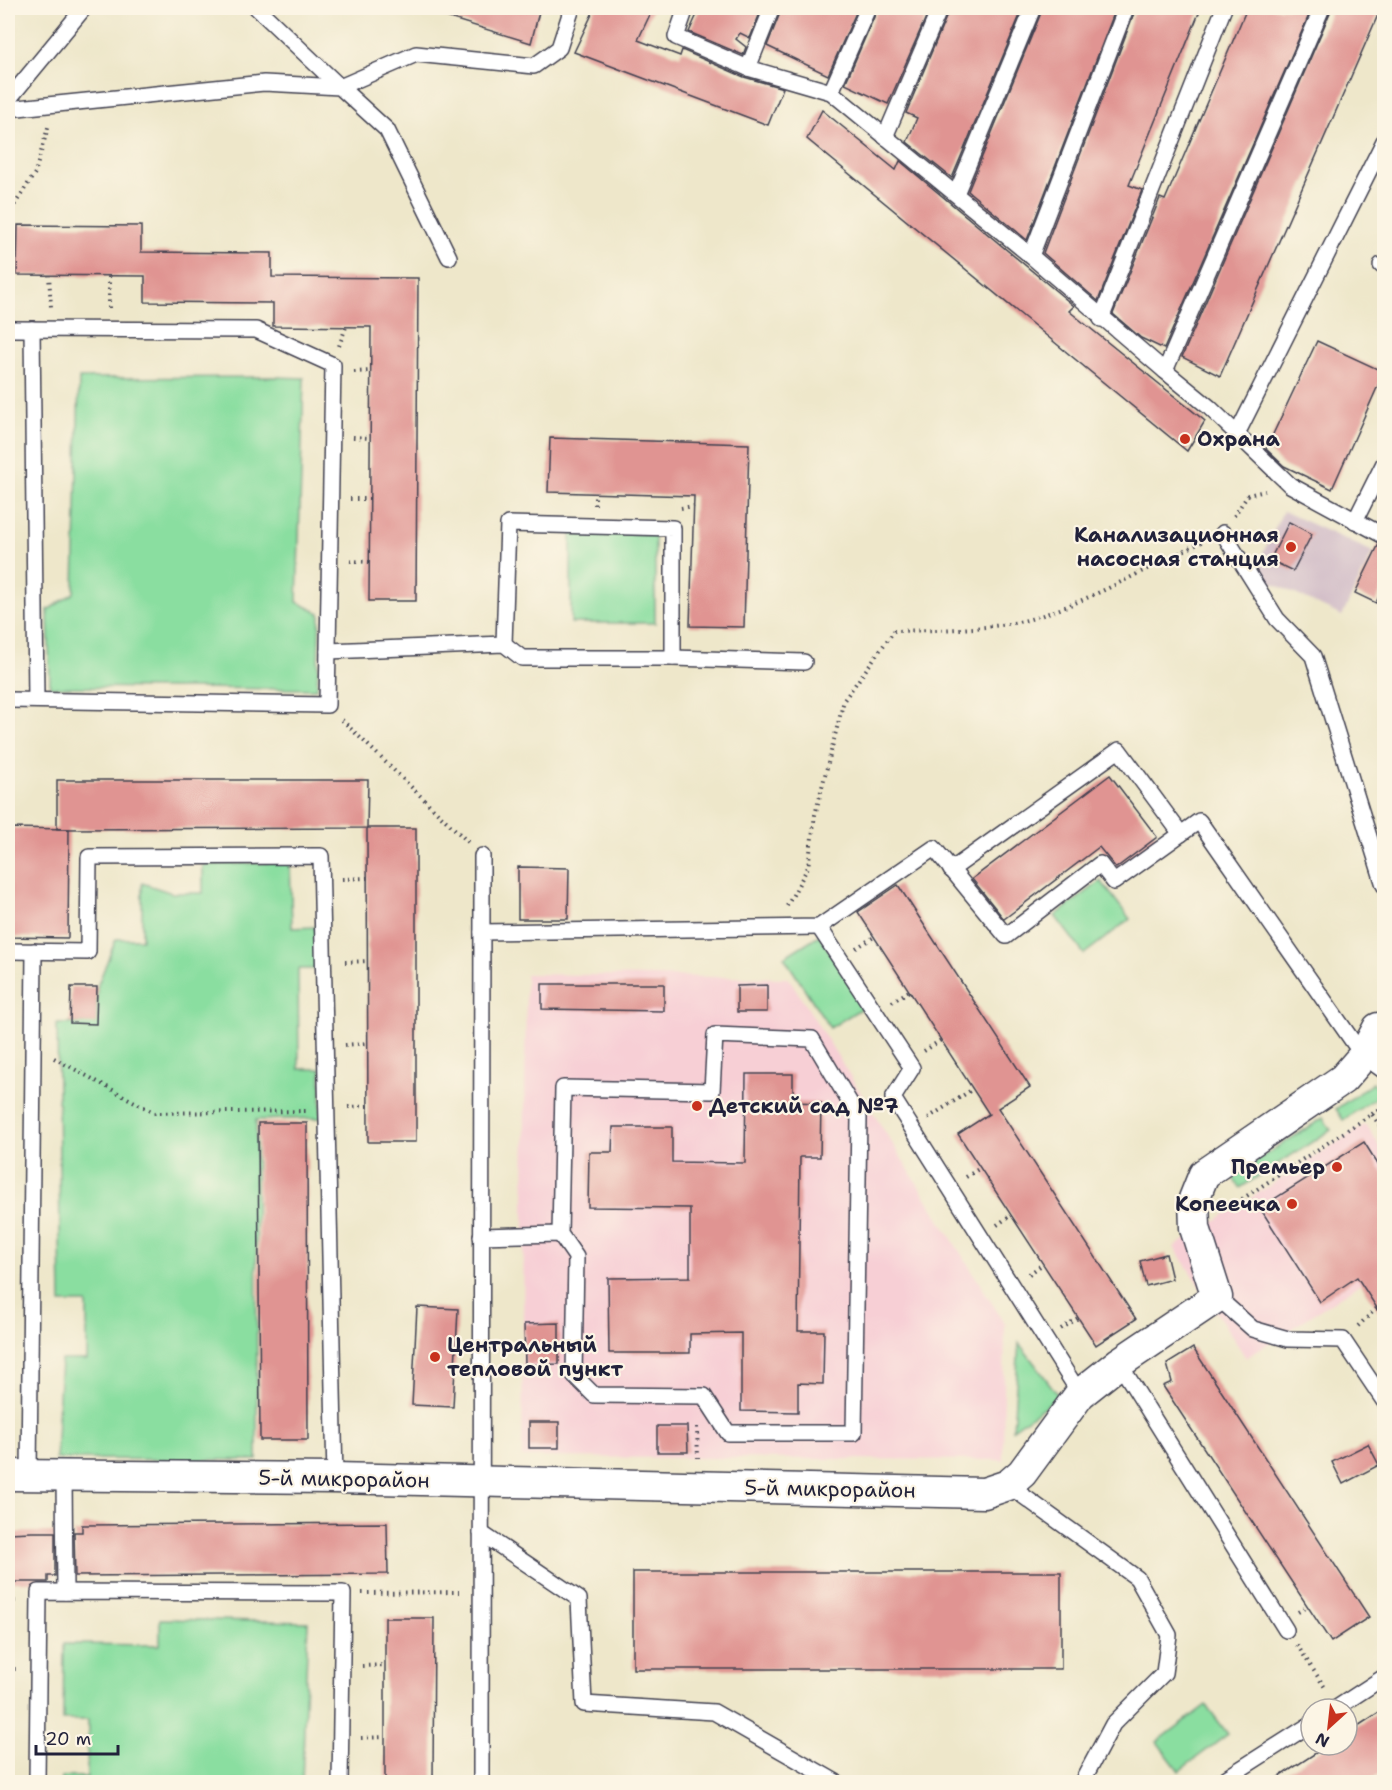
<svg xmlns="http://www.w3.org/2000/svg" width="1392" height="1790" font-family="'Shantell Sans',sans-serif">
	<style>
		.built { fill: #f7cfd5 }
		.industrial { fill: #d2bdc8 }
		.green { fill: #8adea0; stroke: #56806e; stroke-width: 1.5 }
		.building { fill: #e09492 }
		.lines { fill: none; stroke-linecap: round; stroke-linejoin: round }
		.service-casing { stroke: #414050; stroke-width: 18 }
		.minor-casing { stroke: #414050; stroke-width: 33 }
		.path { stroke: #414050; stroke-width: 4; stroke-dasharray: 1.5 4.5; stroke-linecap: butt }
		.service { stroke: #fff; stroke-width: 15 }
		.minor { stroke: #fff; stroke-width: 30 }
		.poi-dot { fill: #c8321e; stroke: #fcf5e5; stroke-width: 2 }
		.labels { text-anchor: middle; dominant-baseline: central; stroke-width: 4.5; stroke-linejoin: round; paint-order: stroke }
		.poi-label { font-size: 21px; font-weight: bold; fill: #22223b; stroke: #fcf5e5; text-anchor: start }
		.street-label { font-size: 21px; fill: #22223b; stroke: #fcf5e5 }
	</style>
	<rect width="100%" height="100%" fill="#fcf5e5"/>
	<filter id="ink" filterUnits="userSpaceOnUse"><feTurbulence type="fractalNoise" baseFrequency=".0167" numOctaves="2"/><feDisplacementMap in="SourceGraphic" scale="12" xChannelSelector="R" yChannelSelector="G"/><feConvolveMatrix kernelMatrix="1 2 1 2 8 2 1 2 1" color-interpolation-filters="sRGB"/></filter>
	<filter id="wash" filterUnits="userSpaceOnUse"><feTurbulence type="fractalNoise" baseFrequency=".008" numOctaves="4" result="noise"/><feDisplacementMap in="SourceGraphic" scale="24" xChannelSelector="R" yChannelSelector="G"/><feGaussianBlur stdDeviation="1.35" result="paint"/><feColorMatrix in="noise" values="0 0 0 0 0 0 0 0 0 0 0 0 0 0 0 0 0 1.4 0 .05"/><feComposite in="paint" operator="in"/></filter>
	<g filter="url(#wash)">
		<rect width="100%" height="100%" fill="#eee7ca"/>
		<!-- built -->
		<g class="built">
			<polygon points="526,974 789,978 1005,1324 1003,1460 522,1457"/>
			<polygon points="1366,1124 1384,1153 1384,1268 1246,1358 1174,1247"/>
		</g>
		<!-- industrial -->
		<polygon class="industrial" points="1283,511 1373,552 1342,616 1253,574"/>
		<!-- green -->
		<g class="green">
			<polygon points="274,377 304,378 297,602 320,613 317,689 50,687 48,610 74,593 79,378"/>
			<rect x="571" y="533" width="84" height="90"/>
			<polygon points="290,862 292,928 315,927 319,969 298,969 299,1069 321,1069 321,1118 256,1120 257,1460 56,1459 61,1360 87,1360 87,1303 61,1303 57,1024 96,1023 97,987 116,939 142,939 142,883 172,893 203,893 203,865"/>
			<polygon points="1101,881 1130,919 1084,954 1055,916"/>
			<polygon points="819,935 865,1006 830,1028 784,957"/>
			<polygon points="1373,1083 1381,1094 1343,1120 1336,1109"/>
			<polygon points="1323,1118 1331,1130 1240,1188 1232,1176"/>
			<polygon points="1019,1343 1059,1396 1013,1429"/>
			<polygon points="160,1619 308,1622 302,1782 62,1782 62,1777 87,1777 88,1720 63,1720 64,1644 160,1645"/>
			<polygon points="1206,1705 1228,1734 1179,1771 1157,1742"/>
		</g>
		<g id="blocks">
			<!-- building -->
			<g class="building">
				<polygon points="434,8 540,8 531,43 433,13"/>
				<polygon points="595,8 653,8 638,40 680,56 682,50 744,77 783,88 768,125 574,52"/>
				<polygon points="700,8 762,8 750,38 740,33 736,39 746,47 743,55 689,32"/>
				<polygon points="782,8 858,8 828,75 767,46"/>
				<polygon points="878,8 930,8 888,104 845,84"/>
				<polygon points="950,8 1023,8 952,178 907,142 917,118 906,113"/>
				<polygon points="1043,8 1116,8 1027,240 968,191"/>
				<polygon points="1136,8 1201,8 1129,185 1142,190 1098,301 1043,253"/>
				<polygon points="1247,8 1312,8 1164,349 1141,338 1113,314 1160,198 1165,200"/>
				<polygon points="1332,8 1381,8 1220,376 1182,357"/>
				<polygon points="822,110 896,170 900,161 1074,306 1069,311 1205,421 1187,451 807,139"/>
				<polygon points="18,225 141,226 141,252 272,253 272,277 418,278 416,601 369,601 371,327 273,326 273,303 145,302 145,276 17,275"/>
				<polygon points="1317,341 1384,372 1332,489 1284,466 1266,449"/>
				<polygon points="550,438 749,444 744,627 690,626 694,496 548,492"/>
				<polygon points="1289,522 1312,534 1293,571 1270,560"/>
				<polygon points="1379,544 1384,546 1384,585 1376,603 1355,593"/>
				<polygon points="1110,775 1157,837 1116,868 1099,847 1004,919 972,879"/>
				<polygon points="57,780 368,780 367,828 57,829"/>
				<polygon points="8,828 69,829 68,938 8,937"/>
				<polygon points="367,828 416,828 416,1142 368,1142"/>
				<polygon points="518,867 569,868 568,919 518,919"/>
				<polygon points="898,885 1030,1087 998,1108 1136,1319 1096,1345 958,1134 989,1114 858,912"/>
				<polygon points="542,984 664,984 664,1011 542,1009"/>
				<polygon points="767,985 767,1012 737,1012 737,986"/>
				<polygon points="71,987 97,987 96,1024 70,1023"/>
				<polygon points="746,1074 793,1074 793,1102 821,1103 820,1157 800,1157 798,1331 824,1331 823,1384 798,1383 798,1412 741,1411 741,1333 690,1334 690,1353 609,1353 608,1278 690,1277 690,1208 588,1207 589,1152 612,1152 613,1127 672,1127 672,1162 745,1163"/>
				<polygon points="258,1123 307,1123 308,1440 260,1440"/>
				<polygon points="1364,1142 1384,1174 1384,1319 1357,1277 1320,1302 1260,1208"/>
				<polygon points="1166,1254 1172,1279 1146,1286 1140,1261"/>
				<polygon points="417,1307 458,1309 453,1407 412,1405"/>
				<polygon points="559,1323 559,1364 525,1365 524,1324"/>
				<polygon points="1193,1348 1369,1617 1331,1642 1163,1386 1172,1382 1167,1364"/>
				<rect x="529" y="1422" width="30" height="26"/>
				<polygon points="657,1426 687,1426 688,1452 657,1452"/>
				<polygon points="1368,1444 1379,1465 1343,1484 1332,1462"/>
				<polygon points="387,1523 388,1574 75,1576 74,1532 82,1532 82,1525"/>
				<polygon points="32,1532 55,1532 55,1576 48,1576 48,1582 8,1582 8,1533"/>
				<rect x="633" y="1572" width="428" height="97"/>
				<polygon points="385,1618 434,1618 433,1782 385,1782"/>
				<polygon points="1384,1709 1384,1771 1366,1782 1271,1782 1328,1745 1347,1745 1347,1733"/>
			</g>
		</g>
	</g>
	<g filter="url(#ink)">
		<use href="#blocks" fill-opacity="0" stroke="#414050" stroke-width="1.5"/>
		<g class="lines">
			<defs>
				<g id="service">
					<polyline points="257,8 340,87 416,54 534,66 559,48 572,8"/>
					<polyline points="686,8 676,37 748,68 831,92 1031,256 1165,371 1322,8"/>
					<polyline points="748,68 772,8"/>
					<polyline points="831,92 868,8"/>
					<polyline points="8,100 84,8"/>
					<polyline points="8,109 264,83 340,87 387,130 449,257"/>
					<polyline points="885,137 940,8"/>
					<polyline points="956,194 1033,8"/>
					<polyline points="1031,256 1126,8"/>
					<polyline points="1381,265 1384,267"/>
					<polyline points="1101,319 1224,8"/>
					<polyline points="8,329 256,330 333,365 327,705 8,700"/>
					<polyline points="32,329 36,700"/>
					<polyline points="1165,371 1209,407 1290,485 1384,536"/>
					<polyline points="1237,434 1384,141"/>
					<polyline points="1355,521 1384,463"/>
					<polyline points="1223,533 1277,619 1313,656 1384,885"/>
					<polyline points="504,644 508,524 673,528 673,658"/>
					<polyline points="328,651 504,644 522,658 673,658 804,662"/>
					<polyline points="951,870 1119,750 1181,834"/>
					<polyline points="819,927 912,1068 893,1098 1080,1394"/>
					<polyline points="482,932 819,927 934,848 1006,936 1100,864 1114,882 1199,821 1363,1056 1384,1071"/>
					<polyline points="8,951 88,952 89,857 321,856 335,1478"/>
					<polyline points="481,1236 560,1234 563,1088 712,1091 715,1035 812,1039 859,1118 854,1433 728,1433 704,1396 594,1395 574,1375 576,1257 560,1234"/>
					<polyline points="1217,1297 1253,1329 1288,1339 1343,1340 1384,1401"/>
					<polyline points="1119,1363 1286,1630"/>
					<polyline points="29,1475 34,951"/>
					<polyline points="64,1475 65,1592"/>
					<polyline points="1008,1485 1137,1578 1169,1635 1164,1673 1113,1724 1082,1782"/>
					<polyline points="481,1533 579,1599 584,1704 714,1712 836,1782"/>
					<polyline points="1335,1709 1384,1677"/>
					<polyline points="37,1782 39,1592 343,1593 340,1782"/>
					<polyline points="481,1782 482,856"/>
					<polyline points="1220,1782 1311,1724"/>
				</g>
				<polyline id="minor" points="8,1475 335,1478 984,1493 1008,1485 1022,1473 1080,1394 1119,1363 1217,1297 1195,1228 1194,1199 1204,1174 1343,1079 1363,1056 1378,1028"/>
			</defs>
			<!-- service casing -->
			<use href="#service" class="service-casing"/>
			<!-- minor casing -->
			<use href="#minor" class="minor-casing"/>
			<!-- path -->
			<g class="path">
				<polyline points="8,215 35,173 49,124"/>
				<polyline points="49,275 51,307"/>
				<polyline points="109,308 109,276"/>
				<polyline points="339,346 346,327"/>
				<polyline points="354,372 371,371"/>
				<polyline points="353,437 371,438"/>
				<polyline points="350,499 370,499"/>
				<polyline points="595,505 595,493"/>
				<polyline points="681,508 694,506"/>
				<polyline points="1234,516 1248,495 1265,491"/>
				<polyline points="350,561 370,562"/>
				<polyline points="342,720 468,842"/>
				<polyline points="342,879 368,878"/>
				<path d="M 787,906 L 808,867 L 815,815 L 844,700 L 894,631 C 935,630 988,630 1027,620 C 1087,603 1148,567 1204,541"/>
				<polyline points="856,948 874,937"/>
				<polyline points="345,962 368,961"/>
				<polyline points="892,1002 909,991"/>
				<polyline points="345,1045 368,1043"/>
				<polyline points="924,1051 941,1040"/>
				<polyline points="54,1058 155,1113 308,1111"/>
				<polyline points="348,1107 368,1106"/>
				<polyline points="1372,1114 1384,1105"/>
				<polyline points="928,1118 973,1089"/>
				<polyline points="966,1177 980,1168"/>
				<polyline points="1242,1199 1372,1114 1384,1132"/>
				<polyline points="997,1225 1011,1215"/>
				<polyline points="1029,1274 1043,1264"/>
				<polyline points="1358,1326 1377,1308"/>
				<polyline points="1061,1329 1078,1318"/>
				<polyline points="697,1427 698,1458"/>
				<polyline points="362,1593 459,1592"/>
				<polyline points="8,1601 19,1601"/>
				<polyline points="1298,1612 1308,1606"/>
				<polyline points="1297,1645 1326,1689"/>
				<polyline points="362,1666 385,1665"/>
				<polyline points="8,1669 19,1669"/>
				<polyline points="361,1738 385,1737"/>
			</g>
			<!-- service -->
			<use href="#service" class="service"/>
			<!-- minor -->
			<use href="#minor" class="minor"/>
		</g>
	</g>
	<!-- markers -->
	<g class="poi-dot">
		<circle cx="1185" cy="439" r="6"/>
		<circle cx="1291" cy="547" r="6"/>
		<circle cx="697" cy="1106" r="6"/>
		<circle cx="1337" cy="1167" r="6"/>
		<circle cx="1292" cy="1204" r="6"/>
		<circle cx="435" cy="1357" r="6"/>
	</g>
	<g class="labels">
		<!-- poi labels -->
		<g class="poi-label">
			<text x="1197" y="439">Охрана</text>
			<text x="1279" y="535" text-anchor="end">Канализационная<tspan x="1279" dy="24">насосная станция</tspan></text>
			<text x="709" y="1106">Детский сад №7</text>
			<text x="1325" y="1167" text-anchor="end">Премьер</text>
			<text x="1280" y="1204" text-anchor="end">Копеечка</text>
			<text x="447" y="1345">Центральный<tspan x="447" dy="24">тепловой пункт</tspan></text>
		</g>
		<!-- street labels -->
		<g class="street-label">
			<text transform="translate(344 1479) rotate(1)">5-й микрорайон</text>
			<text transform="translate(830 1489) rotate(1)">5-й микрорайон</text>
		</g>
	</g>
	<!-- margin -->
	<rect width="1392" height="1790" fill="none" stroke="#fcf5e5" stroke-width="30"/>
	<!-- north arrow -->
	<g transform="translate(1329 1727) rotate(207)"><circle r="28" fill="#fcf5e5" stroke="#a5a1a1" stroke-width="1.5"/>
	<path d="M0-4.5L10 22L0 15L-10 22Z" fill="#c8321e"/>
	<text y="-9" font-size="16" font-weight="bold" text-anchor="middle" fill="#22223b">N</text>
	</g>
	<!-- scale -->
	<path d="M36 1745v9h82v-9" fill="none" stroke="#22223b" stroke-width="3"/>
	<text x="45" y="1745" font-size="18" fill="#22223b" stroke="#fcf5e5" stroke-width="4.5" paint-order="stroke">20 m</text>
</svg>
